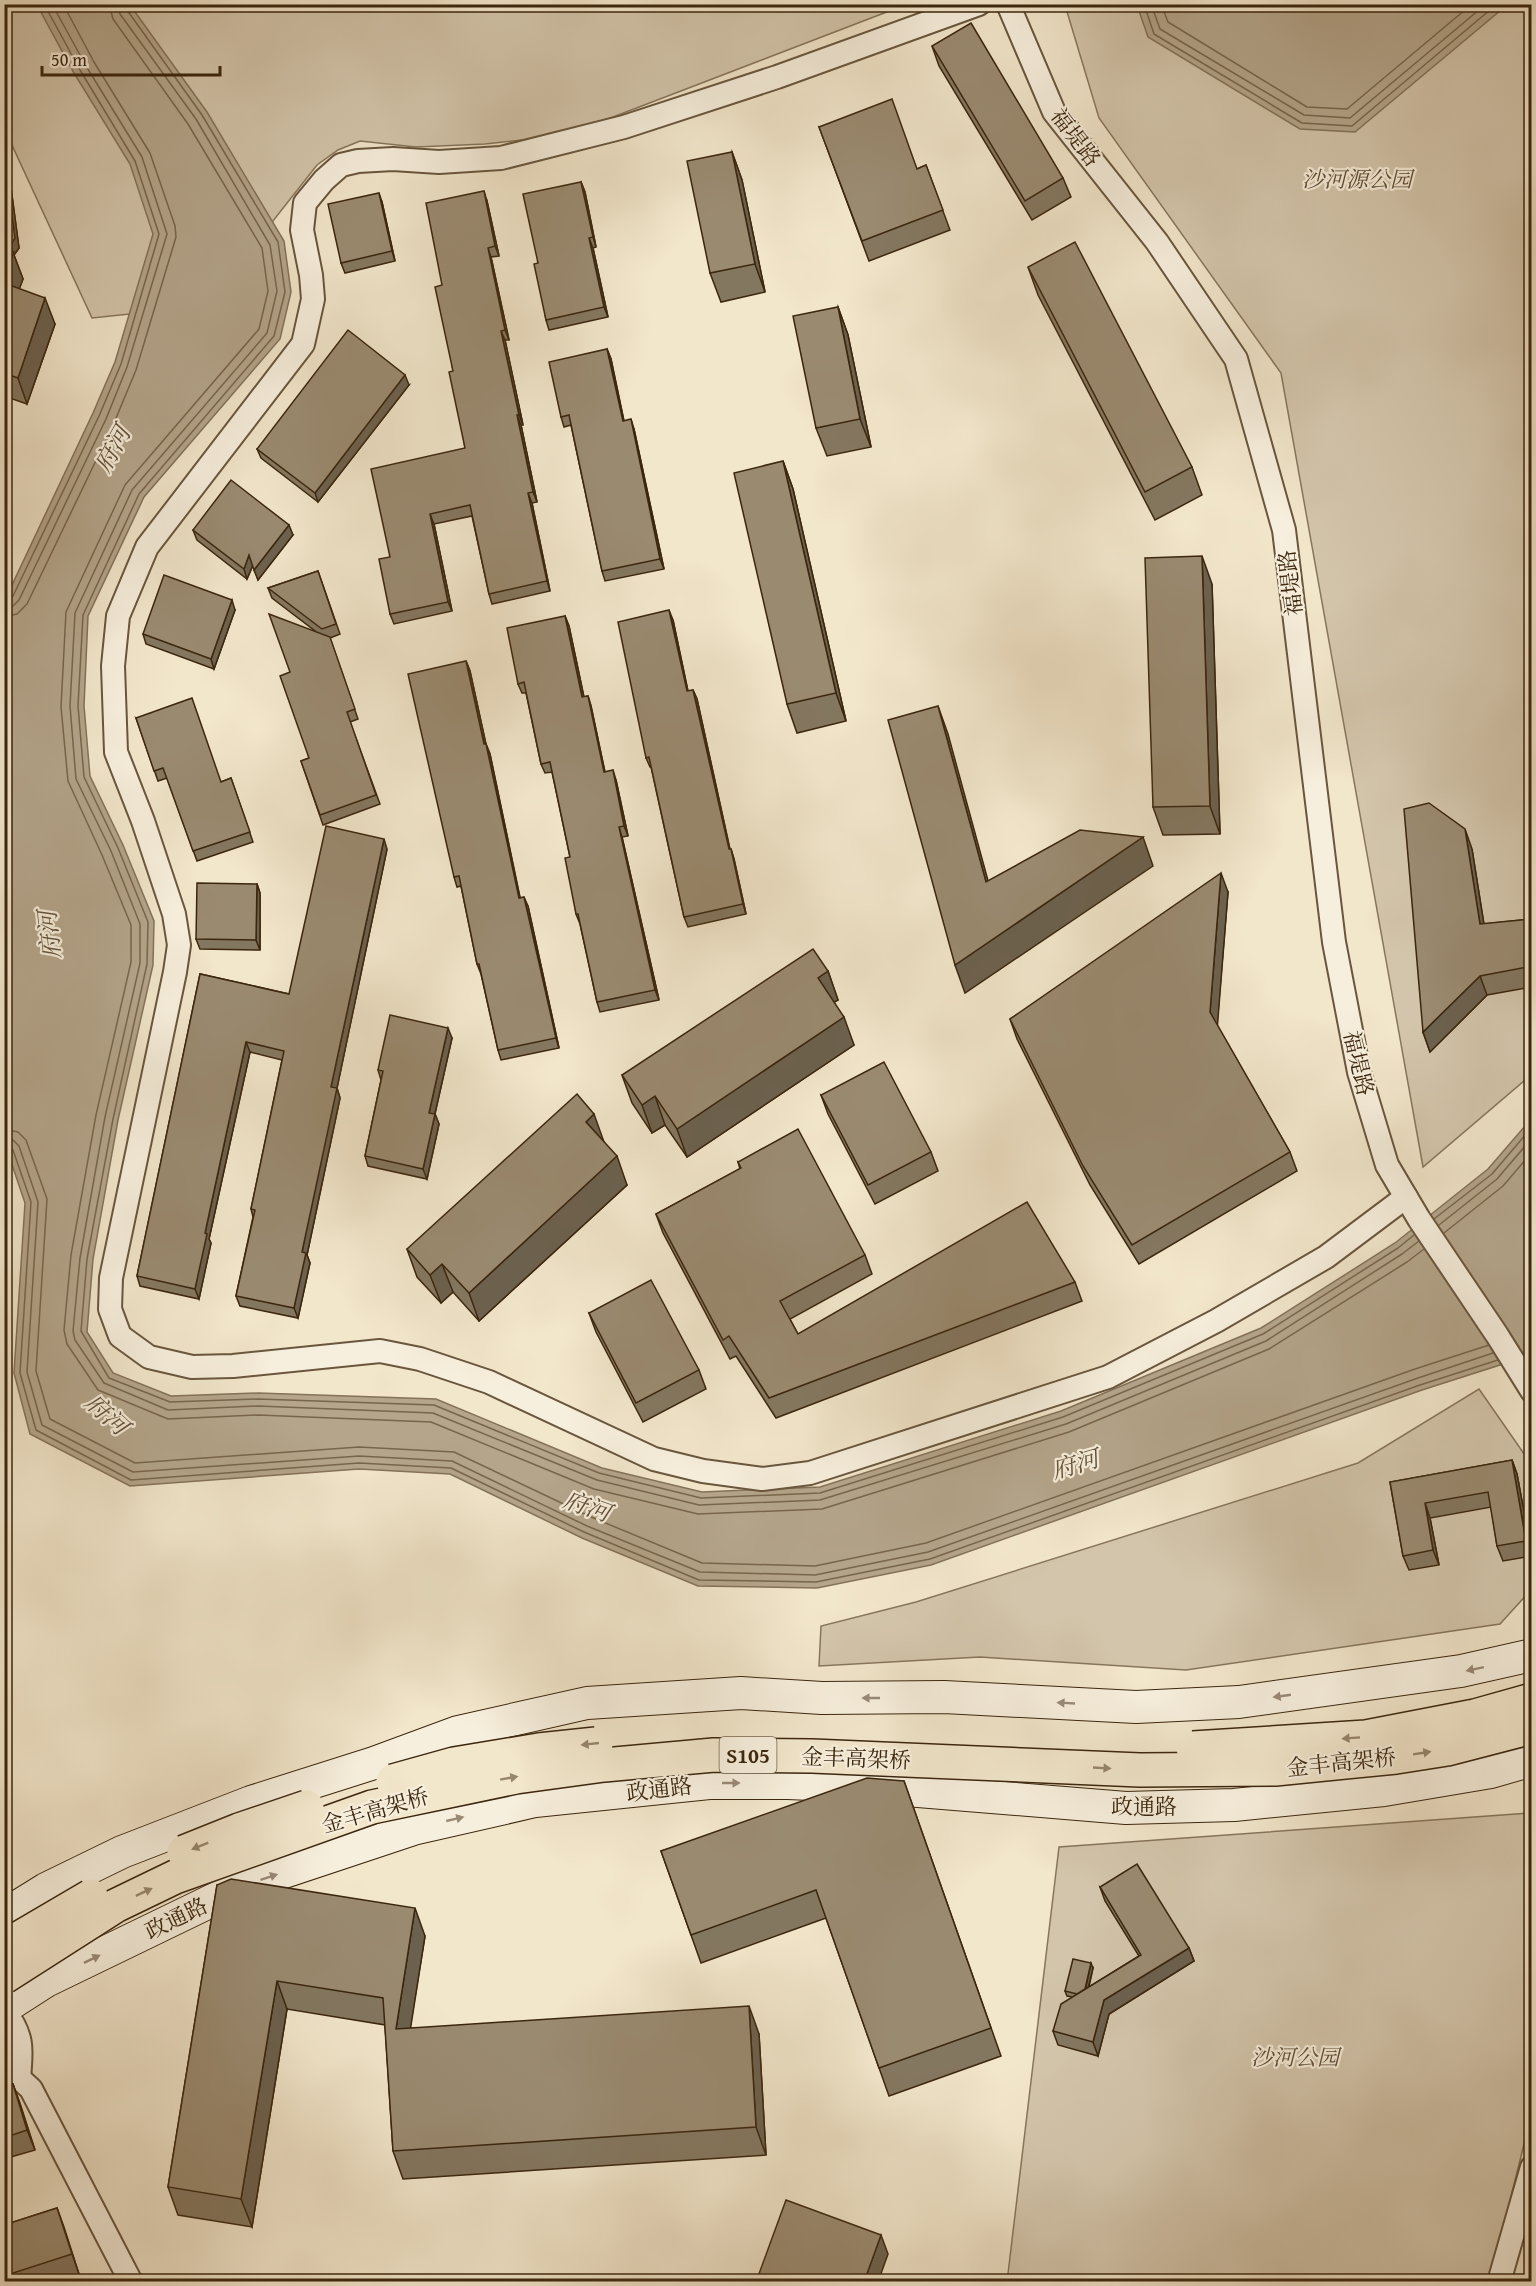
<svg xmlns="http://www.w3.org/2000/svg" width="1536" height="2286" font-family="'Gentium Book Plus','Noto Serif SC',serif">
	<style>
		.green { fill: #d3c5ab; stroke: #87765c; stroke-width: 1.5 }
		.water { fill: #b4a58b; stroke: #847259; stroke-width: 1.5 }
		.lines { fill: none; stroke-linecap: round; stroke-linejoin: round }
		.shore { stroke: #78664c; stroke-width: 1.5 }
		.minor-casing { stroke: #69563d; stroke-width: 26 }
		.secondary-casing { stroke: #3b260e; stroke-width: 34 }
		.minor { stroke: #f7efdd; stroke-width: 22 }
		.secondary { stroke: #f7efdd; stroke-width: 32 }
		.trunk-bridge-casing { stroke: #3b260e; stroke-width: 36; stroke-linecap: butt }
		.trunk-bridge { stroke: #f2e6cb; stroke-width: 33 }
		.wall { fill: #847760; stroke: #3b260e; stroke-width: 1.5 }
		.shaded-wall { fill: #6c614e; stroke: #3b260e; stroke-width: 1.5 }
		.building { fill: #9a8a70; stroke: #3b260e; stroke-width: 1.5 }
		.oneway { fill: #998a76 }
		.oneway2 { fill: #96866c }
		.labels { text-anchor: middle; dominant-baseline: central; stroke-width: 4.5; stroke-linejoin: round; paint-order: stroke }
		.shield { fill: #f7efdd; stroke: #73624c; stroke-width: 1.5 }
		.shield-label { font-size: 21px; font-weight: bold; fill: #3b260e }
		.street-label { font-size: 22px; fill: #3b260e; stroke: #f7efdd }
		.park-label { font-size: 22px; font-style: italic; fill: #614e35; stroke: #f7efdd }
		.water-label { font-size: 24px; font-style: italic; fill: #65523a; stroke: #f7efdd }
	</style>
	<rect width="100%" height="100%" fill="#f2e6cb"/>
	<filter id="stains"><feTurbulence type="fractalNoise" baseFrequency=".00333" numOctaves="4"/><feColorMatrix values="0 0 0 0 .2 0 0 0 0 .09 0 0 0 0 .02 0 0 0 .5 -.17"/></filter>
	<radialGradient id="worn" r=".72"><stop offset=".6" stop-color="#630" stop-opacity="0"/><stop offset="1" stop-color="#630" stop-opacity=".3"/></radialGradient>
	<!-- green -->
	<g class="green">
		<polygon points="4,5 905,5 613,117 549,137 485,144 416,147 360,141 338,150 317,165 206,306 92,318 5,130"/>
		<polygon points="1065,5 1531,5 1531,1075 1423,1167 1281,373 1099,118"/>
		<polygon points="1479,1389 1527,1458 1532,1484 1531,1590 1500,1624 1186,1670 980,1657 819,1666 821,1626 916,1602 1358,1463"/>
		<polygon points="1531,1813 1531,2116 1490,2281 1007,2282 1059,1847"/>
	</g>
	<!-- water -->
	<g class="water">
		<polygon points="37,5 130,5 207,112 284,241 291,292 280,339 144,497 88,616 84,706 90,776 123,845 154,921 153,965 118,1120 93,1259 87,1332 113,1373 171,1396 258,1393 436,1399 602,1468 702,1492 820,1487 1061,1411 1261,1328 1395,1243 1488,1169 1531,1119 1531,1355 1422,1390 931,1565 817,1588 698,1586 582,1538 450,1474 359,1469 130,1486 30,1434 14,1373 25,1203 5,1144 5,600 93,413 115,362 153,234 130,164 74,73"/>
		<polygon points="1137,5 1137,4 1507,5 1355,132 1300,129 1148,37"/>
	</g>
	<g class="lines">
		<!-- shore -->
		<g class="shore">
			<polyline points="109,4 113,19 188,124 262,248 268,291 259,329 125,485 66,612 61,707 68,781 102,855 131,925 131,962 96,1115 71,1255 64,1330 67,1344 98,1390 168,1419 258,1415 431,1422 594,1489 698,1514 822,1509 1069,1432 1269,1349 1407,1262 1424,1249"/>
			<polyline points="118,4 120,14 196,119 270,245 277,291 267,333 132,490 75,613 70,706 76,779 111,851 140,924 140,963 105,1117 80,1258 73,1331 75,1340 104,1383 168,1410 258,1406 433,1413 597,1480 699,1505 820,1500 1066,1424 1266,1341 1402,1254 1419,1241"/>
			<polyline points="125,4 127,10 202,115 278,242 285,292 274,336 139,494 83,615 78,706 84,777 118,848 148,922 147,964 113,1119 87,1259 81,1331 109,1378 170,1402 258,1399 434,1405 599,1473 701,1498 820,1493 1063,1417 1263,1334 1398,1248 1414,1235"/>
			<polyline points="1144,4 1154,34 1302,123 1352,126 1497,4"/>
			<polyline points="1151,4 1160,29 1304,115 1350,118 1486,4"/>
			<polyline points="1161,4 1168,22 1307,107 1347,109 1472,4"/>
			<polyline points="4,600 13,596 99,416 121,364 159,234 135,161 80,70 44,4"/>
			<polyline points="4,608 13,606 19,600 106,419 127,367 167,234 142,157 86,66 52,4"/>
			<polyline points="4,617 17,614 27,604 114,423 136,370 176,237 175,226 150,153 94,62 63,4"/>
			<polyline points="4,1129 18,1132 26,1140 47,1199 36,1371 50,1419 135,1463 359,1447 454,1452 591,1517 702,1563 815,1566 926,1543 1415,1369 1489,1345"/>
			<polyline points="4,1138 13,1140 19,1146 38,1202 27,1372 42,1425 133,1472 359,1456 452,1461 587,1526 700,1572 815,1575 928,1552 1418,1378 1493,1353"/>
			<polyline points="4,1146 13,1150 31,1202 20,1373 36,1430 131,1480 359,1463 451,1468 584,1532 699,1580 816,1582 930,1559 1420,1385 1498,1360"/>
			<polyline points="1434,1219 1492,1174 1532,1127"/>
			<polyline points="1439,1225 1497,1179 1532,1138"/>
			<polyline points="1444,1233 1503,1186 1532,1152"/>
		</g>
		<defs>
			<g id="minor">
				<polyline points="979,4 777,77 624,127 501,158 439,162 393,159 358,161 341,165 324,180 305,203 302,230 311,275 313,299 303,344 147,547 118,616 113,666 116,752 143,821 174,914 179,945 175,972 111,1278 110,1309 120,1336 149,1357 192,1367 233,1366 380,1351 420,1359 489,1382 654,1459 703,1471 762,1479 810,1473 1108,1377 1216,1321 1326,1257 1406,1197"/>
				<polyline points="1008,4 1054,112 1157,242 1236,359 1284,530 1334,942 1359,1072 1387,1165 1419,1219 1497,1335 1532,1391"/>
				<path d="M 4,2010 C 23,2035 22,2048 19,2078"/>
				<polyline points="4,2076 19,2078 31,2089 131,2282"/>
				<polyline points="1499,2282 1532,2167"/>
			</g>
			<g id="secondary">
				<polyline points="4,1915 46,1889 122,1852 251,1802 374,1763 458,1732 587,1703 741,1693 822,1698 944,1697 1136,1707 1239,1702 1461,1671 1532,1655"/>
				<polyline points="4,2008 46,1981 242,1886 413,1829 535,1801 709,1783 788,1783 857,1786 1126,1808 1234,1805 1384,1790 1491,1772 1532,1760"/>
			</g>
		</defs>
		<!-- minor casing -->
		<use href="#minor" class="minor-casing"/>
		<!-- secondary casing -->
		<use href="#secondary" class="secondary-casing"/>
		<!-- minor -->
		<use href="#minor" class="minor"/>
		<!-- secondary -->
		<use href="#secondary" class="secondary"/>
		<defs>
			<g id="trunk-bridge">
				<polyline points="1193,1748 1366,1737 1475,1716 1532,1700"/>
				<polyline points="393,1781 454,1764 539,1750 596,1744"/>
				<polyline points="184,1852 239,1830 307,1807"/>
				<polyline points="4,1947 91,1896"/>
				<polyline points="4,1977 115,1906 175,1877 372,1807 516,1777 604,1765 714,1755 812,1756 1140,1770 1275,1769 1396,1757 1447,1749 1532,1727"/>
			</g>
		</defs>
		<!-- trunk-bridge casing -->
		<use href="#trunk-bridge" class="trunk-bridge-casing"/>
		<!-- trunk-bridge -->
		<use href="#trunk-bridge" class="trunk-bridge"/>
	</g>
	<!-- wall -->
	<g class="wall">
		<polygon points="932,46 1063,178 1071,197 1032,220 939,66"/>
		<polygon points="819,127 917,169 926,165 950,230 869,261"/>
		<polygon points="732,152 742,180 765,292 721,302 710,273"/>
		<polygon points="4,178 11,188 19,248 14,255 23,279 19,289 55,324 27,404 4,396"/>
		<polygon points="581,182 585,192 596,247 593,248 608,317 549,330 546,320 538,263"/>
		<polygon points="487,201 499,256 491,257 509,340 505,340 523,425 521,425 537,502 532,503 550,591 492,604 489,594 472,516 434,524 452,611 394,624 390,614 390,557 465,448 453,371 442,285"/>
		<polygon points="382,202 395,261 345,273 341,263"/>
		<polygon points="1028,267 1192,467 1202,495 1155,520 1038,295"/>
		<polygon points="838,307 848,335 871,447 827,456 816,428"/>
		<polygon points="607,349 611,359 624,421 634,429 664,569 605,581 602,571 571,425 564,427 561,417"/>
		<polygon points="409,385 318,502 261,458 257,449"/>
		<polygon points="783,461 793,489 846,721 797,733 787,704"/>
		<polygon points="193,530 293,535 258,580 253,565 247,579 197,540"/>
		<polygon points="318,571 340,634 330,638 358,719 350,722 380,804 323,825 301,761 309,758 290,672 315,631 272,598 268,588"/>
		<polygon points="1212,584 1220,834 1163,835 1153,807"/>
		<polygon points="235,610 214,669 146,644 143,634"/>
		<polygon points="565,616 569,626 584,697 588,696 591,706 605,772 616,780 628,836 622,837 659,1000 600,1012 597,1002 580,924 576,914 570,857 552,772 545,773 541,764 526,693 522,693 518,684"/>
		<polygon points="673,620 688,691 693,690 697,699 730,849 731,849 734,859 746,914 688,927 684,917 651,767 650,767 646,758"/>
		<polygon points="466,661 470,671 486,744 490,754 520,897 528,906 559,1048 501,1060 498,1050 481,974 477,964 461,886 457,887 454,877"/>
		<polygon points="136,718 221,782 231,778 253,842 197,861 167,778 158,781"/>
		<polygon points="387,849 337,1088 340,1098 307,1255 310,1263 298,1318 240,1306 236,1296 253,1217 251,1209 282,1060 250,1052 209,1239 211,1243 199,1299 140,1286 137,1276 200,974 289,994"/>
		<polygon points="1472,849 1484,924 1532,919 1532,987 1487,995 1430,1052 1423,1032"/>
		<polygon points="257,884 260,893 260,950 200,949 196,939"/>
		<polygon points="1228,892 1217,1025 1290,1152 1297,1171 1139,1264 1090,1185 1017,1039 1010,1019"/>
		<polygon points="828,971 838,1000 834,1002 854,1045 687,1157 665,1125 652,1133 632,1103 622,1075"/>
		<polygon points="452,1038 435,1114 439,1124 427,1179 368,1166 365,1156 381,1080 378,1070"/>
		<polygon points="821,1095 931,1152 938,1171 875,1204 828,1114"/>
		<polygon points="604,1142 627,1185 479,1321 453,1292 441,1303 417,1277 407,1249"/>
		<polygon points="738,1162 865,1255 872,1274 790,1319 798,1334 1075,1282 1082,1301 776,1418 736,1356 730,1359 663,1233 656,1214 740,1169"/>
		<polygon points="589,1313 699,1370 706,1389 643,1422 596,1332"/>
		<polygon points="1512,1460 1517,1474 1532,1556 1503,1561 1497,1546 1491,1507 1430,1518 1439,1565 1409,1570 1403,1556 1390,1482"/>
		<polygon points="904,1781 1001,2056 889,2096 826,1918 701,1963 661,1851"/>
		<polygon points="217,1885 425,1936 410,2028 759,2034 766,2155 403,2179 393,2151 385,2025 287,2009 252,2227 178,2215 168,2187"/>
		<polygon points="1100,1887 1189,1948 1194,1961 1109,2014 1098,2056 1058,2045 1053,2031 1072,1997 1067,1996 1065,1991 1093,1968 1089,1987 1139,1956 1105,1901"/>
		<polygon points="13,2084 35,2150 4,2159 4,2087"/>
		<polygon points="57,2208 79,2274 55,2282 4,2282 4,2225"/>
	</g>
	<!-- shaded-wall -->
	<g class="shaded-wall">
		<polygon points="732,152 742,180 765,292 755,264"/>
		<polygon points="7,178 11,188 19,248 14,255 23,279 12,309 4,288"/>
		<polygon points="581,182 585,192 596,247 593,237"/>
		<polygon points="484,191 487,201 499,256 495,246"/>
		<polygon points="379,193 382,202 395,261 392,251"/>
		<polygon points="589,238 593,248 608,317 604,307"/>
		<polygon points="488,248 491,257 509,340 505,330"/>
		<polygon points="45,298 55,324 27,404 18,378"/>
		<polygon points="838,307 848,335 871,447 860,419"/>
		<polygon points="501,331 505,340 523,425 519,415"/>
		<polygon points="607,349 611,359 626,431 623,421"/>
		<polygon points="405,375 409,385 318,502 315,493"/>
		<polygon points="517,415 521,425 537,502 533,492"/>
		<polygon points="631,419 634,429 664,569 660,559"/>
		<polygon points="783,461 793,489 846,721 836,693"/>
		<polygon points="528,493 532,503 550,591 547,581"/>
		<polygon points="430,514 434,524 452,611 448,602"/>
		<polygon points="289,525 293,535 258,580 254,570"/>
		<polygon points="249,555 253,565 247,579 244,569"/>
		<polygon points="1202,556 1212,584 1220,834 1210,806"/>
		<polygon points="232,600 235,610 214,669 211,659"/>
		<polygon points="669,610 673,620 690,701 687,691"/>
		<polygon points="565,616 569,626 586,707 582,697"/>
		<polygon points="466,661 470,671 488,754 484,744"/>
		<polygon points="693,690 697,699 732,859 729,849"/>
		<polygon points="588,696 591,706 607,782 604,772"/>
		<polygon points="938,706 948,734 996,910 986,882"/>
		<polygon points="486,744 490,754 522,908 519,898"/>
		<polygon points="613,770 616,780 628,836 624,826"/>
		<polygon points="619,827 622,837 659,1000 655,990"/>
		<polygon points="1465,829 1472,849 1487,944 1480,924"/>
		<polygon points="1143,837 1153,866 965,993 955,965"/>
		<polygon points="384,839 387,849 337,1088 340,1098 307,1255 310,1263 298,1318 294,1308 302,1252 331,1087"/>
		<polygon points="731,849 734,859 746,914 743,904"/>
		<polygon points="1221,873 1228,892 1217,1031 1210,1012"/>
		<polygon points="257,884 260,893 260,950 256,940"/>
		<polygon points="524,897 528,906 559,1048 556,1038"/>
		<polygon points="828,971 838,1000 828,1006 818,978"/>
		<polygon points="1480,976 1487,995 1430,1052 1423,1032"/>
		<polygon points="844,1017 854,1045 687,1157 677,1129"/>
		<polygon points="448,1028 452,1038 433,1122 429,1113"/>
		<polygon points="246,1042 250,1052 209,1239 211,1243 199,1299 195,1289 205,1233"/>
		<polygon points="655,1096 665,1125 652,1133 642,1105"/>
		<polygon points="435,1114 439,1124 427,1179 423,1169"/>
		<polygon points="594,1114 604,1142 586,1122"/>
		<polygon points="617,1156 627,1185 479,1321 469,1293"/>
		<polygon points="442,1264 453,1292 441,1303 430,1275"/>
		<polygon points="1512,1460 1517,1474 1532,1555 1526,1541"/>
		<polygon points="1425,1503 1430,1518 1439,1565 1433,1550"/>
		<polygon points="415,1908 425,1936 406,2057 396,2029"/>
		<polygon points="1189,1948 1194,1961 1109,2014 1098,2056 1093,2042 1104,2000"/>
		<polygon points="1091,1963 1093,1968 1085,2001 1084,1996"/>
		<polygon points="277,1981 287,2009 252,2227 241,2199"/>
		<polygon points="749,2006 759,2034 766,2155 756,2127"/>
		<polygon points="13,2084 20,2103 35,2150 27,2130"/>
		<polygon points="57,2208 64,2227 79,2274 72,2254"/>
		<polygon points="881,2235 888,2254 878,2282 864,2282"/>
	</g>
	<!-- building -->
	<g class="building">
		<polygon points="971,23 1063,178 1025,201 932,46"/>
		<polygon points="892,99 917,169 926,165 943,210 862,241 819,127"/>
		<polygon points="732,152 755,264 710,273 687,161"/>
		<polygon points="4,178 7,178 15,238 8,250 4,249"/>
		<polygon points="581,182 593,237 589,238 604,307 546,320 534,264 538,263 523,194"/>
		<polygon points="484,191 495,246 488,248 505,330 501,331 519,415 517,415 533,492 528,493 547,581 489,594 470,505 430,514 448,602 390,614 379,559 390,557 371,469 465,448 449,372 453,371 435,287 442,285 426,203"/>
		<polygon points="379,193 392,251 341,263 328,204"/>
		<polygon points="1075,242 1192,467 1145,492 1028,267"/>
		<polygon points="4,249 14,252 4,277"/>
		<polygon points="4,283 45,298 18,378 4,373"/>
		<polygon points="838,307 860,419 816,428 793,316"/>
		<polygon points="348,330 405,375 315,493 257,449"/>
		<polygon points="607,349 623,421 631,419 660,559 602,571 569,415 561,417 549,362"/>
		<polygon points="783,461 836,693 787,704 734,473"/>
		<polygon points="231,480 289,525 254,570 249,555 244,569 193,530"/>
		<polygon points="1202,556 1210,806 1153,807 1145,558"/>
		<polygon points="318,571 336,624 322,629 268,588"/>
		<polygon points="164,575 232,600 211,659 143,634"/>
		<polygon points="669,610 687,691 693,690 729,849 731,849 743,904 684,917 649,757 646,758 618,622"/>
		<polygon points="269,614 330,637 355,709 347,712 376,795 320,815 301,761 309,758 280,676 290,672"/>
		<polygon points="565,616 582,697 588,696 604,772 613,770 624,826 619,827 655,990 597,1002 578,914 576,914 565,858 570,857 550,762 541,764 524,682 518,684 507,628"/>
		<polygon points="466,661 484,744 486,744 519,898 524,897 556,1038 498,1050 479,964 477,964 459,876 454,877 408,674"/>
		<polygon points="192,698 221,782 231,778 250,832 193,851 163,768 154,771 136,718"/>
		<polygon points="938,706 986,882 1080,830 1143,837 955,965 888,720"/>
		<polygon points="1429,803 1465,829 1480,924 1532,919 1532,966 1480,976 1423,1032 1404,809"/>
		<polygon points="326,826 384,839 331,1087 337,1088 302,1252 306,1253 294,1308 236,1296 255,1210 251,1209 284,1051 246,1042 205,1233 207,1234 195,1289 137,1276 200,974 289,994"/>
		<polygon points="1221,873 1210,1012 1290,1152 1132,1245 1083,1166 1010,1019"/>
		<polygon points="197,883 257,884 256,940 196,939"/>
		<polygon points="813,949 828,971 818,978 844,1017 677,1129 655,1096 642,1105 622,1075"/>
		<polygon points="390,1015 448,1028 429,1113 435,1114 423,1169 365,1156 383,1071 378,1070"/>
		<polygon points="884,1062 931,1152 868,1185 821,1095"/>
		<polygon points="577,1094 594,1114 586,1122 617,1156 469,1293 442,1264 430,1275 407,1249"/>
		<polygon points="798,1129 865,1255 780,1301 798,1334 1027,1202 1075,1282 769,1398 729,1336 723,1340 656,1214 741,1168 738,1162"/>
		<polygon points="651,1280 699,1370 636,1403 589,1313"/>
		<polygon points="1512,1460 1526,1541 1497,1546 1488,1492 1425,1503 1433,1550 1403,1556 1390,1482"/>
		<polygon points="867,1778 904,1781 991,2028 879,2068 816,1890 691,1935 661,1851"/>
		<polygon points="1137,1864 1189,1948 1104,2000 1093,2042 1053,2031 1061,2004 1141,1955 1100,1887"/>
		<polygon points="231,1879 415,1908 396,2029 749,2006 756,2127 393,2151 383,1998 277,1981 241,2199 168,2187 217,1885"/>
		<polygon points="1073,1959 1091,1963 1085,1989 1077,1994 1065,1991"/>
		<polygon points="13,2084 27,2130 4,2138 4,2087"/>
		<polygon points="786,2200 881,2235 864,2282 756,2282"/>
		<polygon points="57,2208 72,2254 4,2276 4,2225"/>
	</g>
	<!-- one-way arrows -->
	<defs><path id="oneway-solid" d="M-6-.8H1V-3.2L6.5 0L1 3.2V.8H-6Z" transform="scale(1.5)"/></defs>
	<g class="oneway">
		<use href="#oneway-solid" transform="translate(1475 1669) rotate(168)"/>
		<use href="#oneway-solid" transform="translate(1282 1696) rotate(172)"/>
		<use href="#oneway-solid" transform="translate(871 1698) rotate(180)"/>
		<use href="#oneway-solid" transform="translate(1066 1703) rotate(-177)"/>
		<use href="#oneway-solid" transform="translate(731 1783)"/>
		<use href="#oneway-solid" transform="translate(455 1819) rotate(-13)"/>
		<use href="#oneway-solid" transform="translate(269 1877) rotate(-18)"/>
		<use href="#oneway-solid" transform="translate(92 1959) rotate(-26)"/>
	</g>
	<g class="oneway2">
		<use href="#oneway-solid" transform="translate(1351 1738) rotate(176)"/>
		<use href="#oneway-solid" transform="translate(590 1744) rotate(174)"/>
		<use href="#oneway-solid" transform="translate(1422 1753) rotate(-9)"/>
		<use href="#oneway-solid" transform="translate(1102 1768) rotate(3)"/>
		<use href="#oneway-solid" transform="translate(509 1778) rotate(-10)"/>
		<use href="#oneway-solid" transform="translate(200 1846) rotate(158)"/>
		<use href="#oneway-solid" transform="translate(144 1892) rotate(-25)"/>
	</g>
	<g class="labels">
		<!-- shield labels -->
		<rect class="shield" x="719.5" y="1737" width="57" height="36" rx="4.5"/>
		<g class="shield-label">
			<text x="748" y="1755">S105</text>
		</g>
		<!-- street labels -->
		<g class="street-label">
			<text transform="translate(1076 137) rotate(53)">福堤路</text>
			<text transform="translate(1290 583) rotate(-97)">福堤路</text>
			<text transform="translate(1359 1063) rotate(77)">福堤路</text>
			<text transform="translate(856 1758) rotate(2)">金丰高架桥</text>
			<text transform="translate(1341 1762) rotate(-6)">金丰高架桥</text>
			<text transform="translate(659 1789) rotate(-7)">政通路</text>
			<text x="1144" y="1806">政通路</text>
			<text transform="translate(375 1810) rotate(-16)">金丰高架桥</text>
			<text transform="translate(176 1918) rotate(-26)">政通路</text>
		</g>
		<!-- park labels -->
		<g class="park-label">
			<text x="1357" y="179">沙河源公园</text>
			<text x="1295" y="2057">沙河公园</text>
		</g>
		<!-- water labels -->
		<g class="water-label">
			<text transform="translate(112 449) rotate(-61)">府河</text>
			<text transform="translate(49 935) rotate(-96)">府河</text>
			<text transform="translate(107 1414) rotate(42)">府河</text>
			<text transform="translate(1075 1464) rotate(-16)">府河</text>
			<text transform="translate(587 1506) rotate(19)">府河</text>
		</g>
	</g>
	<!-- margin -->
	<rect width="1536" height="2286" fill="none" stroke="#f2e6cb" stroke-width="24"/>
	<rect x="6" y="6" width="1524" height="2274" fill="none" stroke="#3b260e" stroke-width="3"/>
	<rect x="12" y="12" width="1512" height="2262" fill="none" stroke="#3b260e" stroke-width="1.5"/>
	<!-- scale -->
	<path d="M42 66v9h178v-9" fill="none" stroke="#3b260e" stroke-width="3"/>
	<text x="51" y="66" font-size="18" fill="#3b260e" stroke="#f7efdd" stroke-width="4.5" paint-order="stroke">50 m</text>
	<rect width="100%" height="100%" filter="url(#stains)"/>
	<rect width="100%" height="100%" fill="url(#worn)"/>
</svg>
